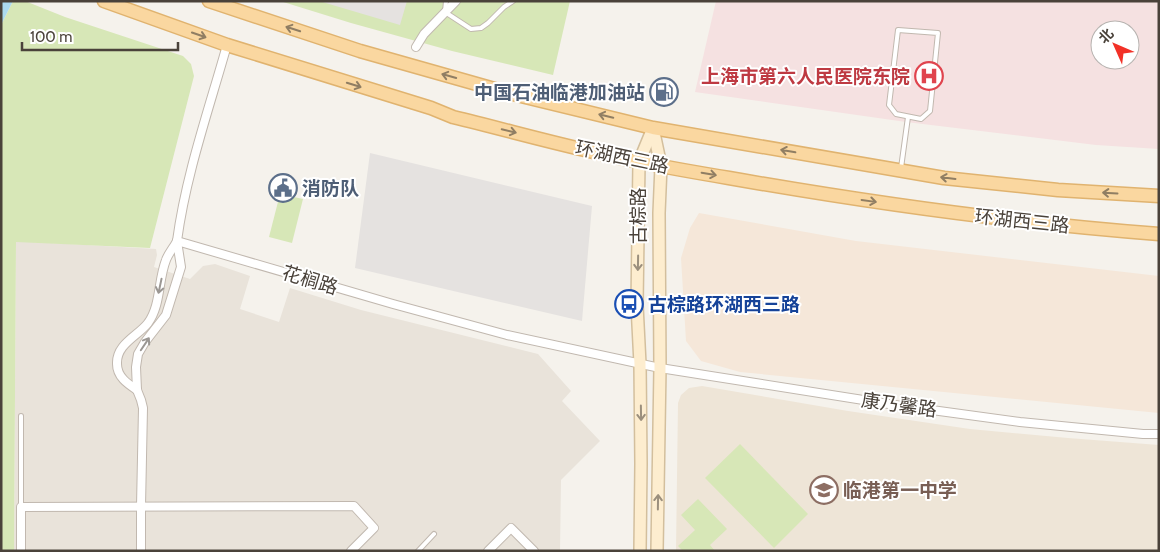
<svg xmlns="http://www.w3.org/2000/svg" width="1160" height="552" font-family="Cabin,'Noto Sans SC',sans-serif">
	<style>
		.residential { fill: #e9e3da }
		.commercial { fill: #f5e7d9 }
		.education { fill: #eee5d7 }
		.medical { fill: #f5e1e1; fill-rule: evenodd }
		.green { fill: #d7e7b7 }
		.parking { fill: #e5e2e0 }
		.water { fill: #acdaef }
		.lines { fill: none; stroke-linecap: round; stroke-linejoin: round }
		.lane-casing { stroke: #c1b8af; stroke-width: 6 }
		.street-casing { stroke: #c1b8af; stroke-width: 10 }
		.secondary-casing { stroke: #d3bf9d; stroke-width: 14 }
		.primary-casing { stroke: #e0b36f; stroke-width: 15 }
		.lane { stroke: #fff; stroke-width: 4 }
		.street { stroke: #fff; stroke-width: 8 }
		.secondary { stroke: #fdedcf; stroke-width: 11 }
		.primary { stroke: #fad7a0; stroke-width: 12 }
		.oneway { stroke: #907e63 }
		.oneway2 { stroke: #9b8f7d }
		.oneway3 { stroke: #9b9793 }
		.labels { text-anchor: middle; dominant-baseline: central; stroke-width: 4; stroke-linejoin: round; paint-order: stroke }
		.health-label { font-size: 19px; font-weight: bold; fill: #be3a42; stroke: #fff; text-anchor: end }
		.service-label { font-size: 19px; font-weight: bold; fill: #4e5e75; stroke: #fff; text-anchor: end }
		.street-label { font-size: 19px; fill: #4a423a; stroke: #fff }
		.transit-label { font-size: 19px; font-weight: bold; fill: #164399; stroke: #fff; text-anchor: start }
		.education-label { font-size: 19px; font-weight: bold; fill: #785e54; stroke: #fff; text-anchor: start }
	</style>
	<rect width="100%" height="100%" fill="#f5f2ec"/>
	<!-- residential -->
	<polygon class="residential" points="16,241 156,249 157,255 154,267 190,279 203,266 215,264 250,276 240,309 279,322 290,288 361,310 538,354 571,391 562,401 600,441 561,480 560,551 14,551"/>
	<!-- commercial -->
	<polygon class="commercial" points="699,213 856,241 1159,276 1159,413 740,372 701,361 686,341 681,258 690,228"/>
	<!-- education -->
	<polygon class="education" points="702,386 848,411 970,429 1068,438 1159,445 1159,551 676,551 678,403 681,395 689,388"/>
	<!-- medical -->
	<path class="medical" d="M 716,1 L 1159,1 L 1159,149 L 1096,145 L 906,122 L 695,92 ZM 1100,30 L 1130,30 L 1130,60 L 1100,60 Z"/>
	<!-- green -->
	<g class="green">
		<polygon points="13,1 25,1 65,17 183,56 191,64 194,76 150,248 16,242 14,551 1,551 1,25"/>
		<polygon points="280,1 570,1 553,75 452,51 351,23"/>
		<polygon points="280,194 303,199 292,243 269,237"/>
		<polygon points="740,444 808,514 774,548 705,478"/>
		<polygon points="698,499 727,529 710,545 715,551 683,551 678,546 695,530 681,515"/>
	</g>
	<!-- parking -->
	<g class="parking">
		<polygon points="319,1 407,1 400,25"/>
		<polygon points="370,153 592,206 582,321 355,268"/>
	</g>
	<!-- water -->
	<polygon class="water" points="1,1 13,1 1,25"/>
	<g class="lines">
		<defs>
			<g id="lane">
				<polyline points="446,1 445,12 471,29 481,28 488,23 504,7 513,1"/>
				<polygon points="898,30 938,33 930,111 921,119 896,114 889,105"/>
				<polyline points="901,168 908,117"/>
				<polyline points="21,416 21,507"/>
				<polyline points="418,551 434,534"/>
			</g>
			<g id="street">
				<path d="M 227,45 C 209,109 186,174 177,241 L 393,304 L 507,335 L 660,368 L 895,405 L 1020,422 L 1143,434 L 1159,434"/>
				<polyline points="416,47 424,34 456,1"/>
				<path d="M 137,390 C 128,384 117,377 117,364 C 116,344 138,336 148,323 C 161,305 158,280 166,260 C 168,254 174,247 177,241"/>
				<polyline points="21,551 21,507 354,506 374,528 351,551"/>
				<polyline points="141,551 141,506 143,408 141,400 137,390 136,367 138,354 145,342 166,315 181,267 177,241"/>
				<polyline points="488,551 511,528 534,551"/>
			</g>
			<g id="secondary">
				<polyline points="653,128 661,166 659,213 660,368 657,551"/>
				<polyline points="640,551 641,464 640,364 637,305 639,162 653,128"/>
			</g>
			<g id="primary">
				<path d="M 104,1 L 227,45 L 431,108 L 453,117 C 515,132 577,150 640,162 C 670,168 699,173 729,178 C 871,203 1015,223 1159,234"/>
				<polyline points="209,1 360,51 505,92 653,128 944,178 1058,190 1159,196"/>
			</g>
		</defs>
		<!-- lane casing -->
		<use href="#lane" class="lane-casing"/>
		<!-- street casing -->
		<use href="#street" class="street-casing"/>
		<!-- secondary casing -->
		<use href="#secondary" class="secondary-casing"/>
		<!-- primary casing -->
		<use href="#primary" class="primary-casing"/>
		<!-- lane -->
		<use href="#lane" class="lane"/>
		<!-- street -->
		<use href="#street" class="street"/>
		<!-- secondary -->
		<use href="#secondary" class="secondary"/>
		<!-- primary -->
		<use href="#primary" class="primary"/>
	</g>
	<!-- one-way arrows -->
	<defs><path id="oneway-shaft" d="M-6 0H5M1.5-3L5.5 0L1.5 3" fill="none" stroke-width="1.6" stroke-linecap="round" stroke-linejoin="round" transform="scale(1.25)"/></defs>
	<g class="oneway">
		<use href="#oneway-shaft" transform="translate(293 29) rotate(-162)"/>
		<use href="#oneway-shaft" transform="translate(199 35) rotate(19)"/>
		<use href="#oneway-shaft" transform="translate(449 76) rotate(-164)"/>
		<use href="#oneway-shaft" transform="translate(354 85) rotate(17)"/>
		<use href="#oneway-shaft" transform="translate(606 116) rotate(-166)"/>
		<use href="#oneway-shaft" transform="translate(509 131) rotate(14)"/>
		<use href="#oneway-shaft" transform="translate(788 151) rotate(-170)"/>
		<use href="#oneway-shaft" transform="translate(709 174) rotate(10)"/>
		<use href="#oneway-shaft" transform="translate(948 178) rotate(-173)"/>
		<use href="#oneway-shaft" transform="translate(1110 193) rotate(-177)"/>
		<use href="#oneway-shaft" transform="translate(869 201) rotate(8)"/>
	</g>
	<g class="oneway2">
		<use href="#oneway-shaft" transform="translate(638 263) rotate(91)"/>
		<use href="#oneway-shaft" transform="translate(641 413) rotate(89)"/>
		<use href="#oneway-shaft" transform="translate(658 502) rotate(-89)"/>
	</g>
	<g class="oneway3">
		<use href="#oneway-shaft" transform="translate(160 286) rotate(102)"/>
		<use href="#oneway-shaft" transform="translate(145 344) rotate(-56)"/>
	</g>
	<!-- icons -->
	<defs>
		<symbol id="hospital-ring" viewBox="-11 -11 22 22"><circle r="9.5" fill="#fff" stroke="#e0444e" stroke-width="1.5"/><path d="M-5-5h3v3.5h4V-5h3V5h-3V1.5h-4V5h-3Z" fill="#e0444e"/></symbol>
		<symbol id="fuel-ring" viewBox="-11 -11 22 22"><circle r="9.5" fill="#fff" stroke="#5c6f8a" stroke-width="1.5"/><path d="M-5.5-6h7V0h2V4h1.3V-2.5L3-4.5l.8-.8L6-3V5H2.5V1h-1V6h-7ZM-4.2-4.7v3.2H.2V-4.7Z" fill="#5c6f8a"/></symbol>
		<symbol id="civic-ring" viewBox="-11 -11 22 22"><circle r="9.5" fill="#fff" stroke="#5c6f8a" stroke-width="1.5"/><path d="M-.6-6.5H3V-4.5H.6V-3L4-1V1h2V6H-6V1h2V-1L-.6-3ZM-1.2 2.5V6h2.4V2.5Z" fill="#5c6f8a"/></symbol>
		<symbol id="bus-ring" viewBox="-11 -11 22 22"><circle r="9.5" fill="#fff" stroke="#1a4fb4" stroke-width="1.5"/><path d="M-5-6H5V4H4V6H2V4H-2V6H-4V4H-5ZM-3.5-4V0h7V-4ZM-3.5 1.2v1.5H-2V1.2ZM2 1.2v1.5H3.5V1.2Z" fill="#1a4fb4"/></symbol>
		<symbol id="school-ring" viewBox="-11 -11 22 22"><circle r="9.5" fill="#fff" stroke="#8d6e63" stroke-width="1.5"/><path d="M0-5L7-2L0 1L-7-2ZM-4 1L0 2.5L4 1V4Q0 6-4 4Z" fill="#8d6e63"/></symbol>
	</defs>
	<g fill-rule="evenodd">
		<use href="#hospital-ring" x="913" y="60" width="32" height="32"/>
		<use href="#fuel-ring" x="648" y="76" width="32" height="32"/>
		<use href="#civic-ring" x="267" y="172" width="32" height="32"/>
		<use href="#bus-ring" x="613" y="288" width="32" height="32"/>
		<use href="#school-ring" x="808" y="474" width="32" height="32"/>
	</g>
	<g class="labels">
		<!-- health labels -->
		<g class="health-label">
			<text x="910" y="76">上海市第六人民医院东院</text>
		</g>
		<!-- service labels -->
		<g class="service-label">
			<text x="645" y="92">中国石油临港加油站</text>
			<text x="302" y="188" text-anchor="start">消防队</text>
		</g>
		<!-- street labels -->
		<g class="street-label">
			<text transform="translate(622 157) rotate(12)">环湖西三路</text>
			<text transform="translate(638 216) rotate(-90)">古棕路</text>
			<text transform="translate(1022 221) rotate(6)">环湖西三路</text>
			<text transform="translate(310 280) rotate(17)">花榈路</text>
			<text transform="translate(899 405) rotate(8)">康乃馨路</text>
		</g>
		<!-- transit labels -->
		<g class="transit-label">
			<text x="648" y="304">古棕路环湖西三路</text>
		</g>
		<!-- education labels -->
		<g class="education-label">
			<text x="843" y="490">临港第一中学</text>
		</g>
	</g>
	<!-- border -->
	<rect width="1160" height="552" fill="none" stroke="#4a423a" stroke-width="5"/>
	<!-- north arrow -->
	<g transform="translate(1115 45) rotate(315)"><circle r="24" fill="#ffffff" stroke="#b7b3b0"/>
	<path d="M0-4L9 19L0 12L-9 19Z" fill="#f23127"/>
	<text y="-8" font-size="14" font-weight="bold" text-anchor="middle" fill="#4a423a">北</text>
	</g>
	<!-- scale -->
	<path d="M22 42v8h156v-8" fill="none" stroke="#4a423a" stroke-width="2.5"/>
	<text x="30" y="42" font-size="15" fill="#4a423a" stroke="#ffffff" stroke-width="4" paint-order="stroke">100 m</text>
</svg>
